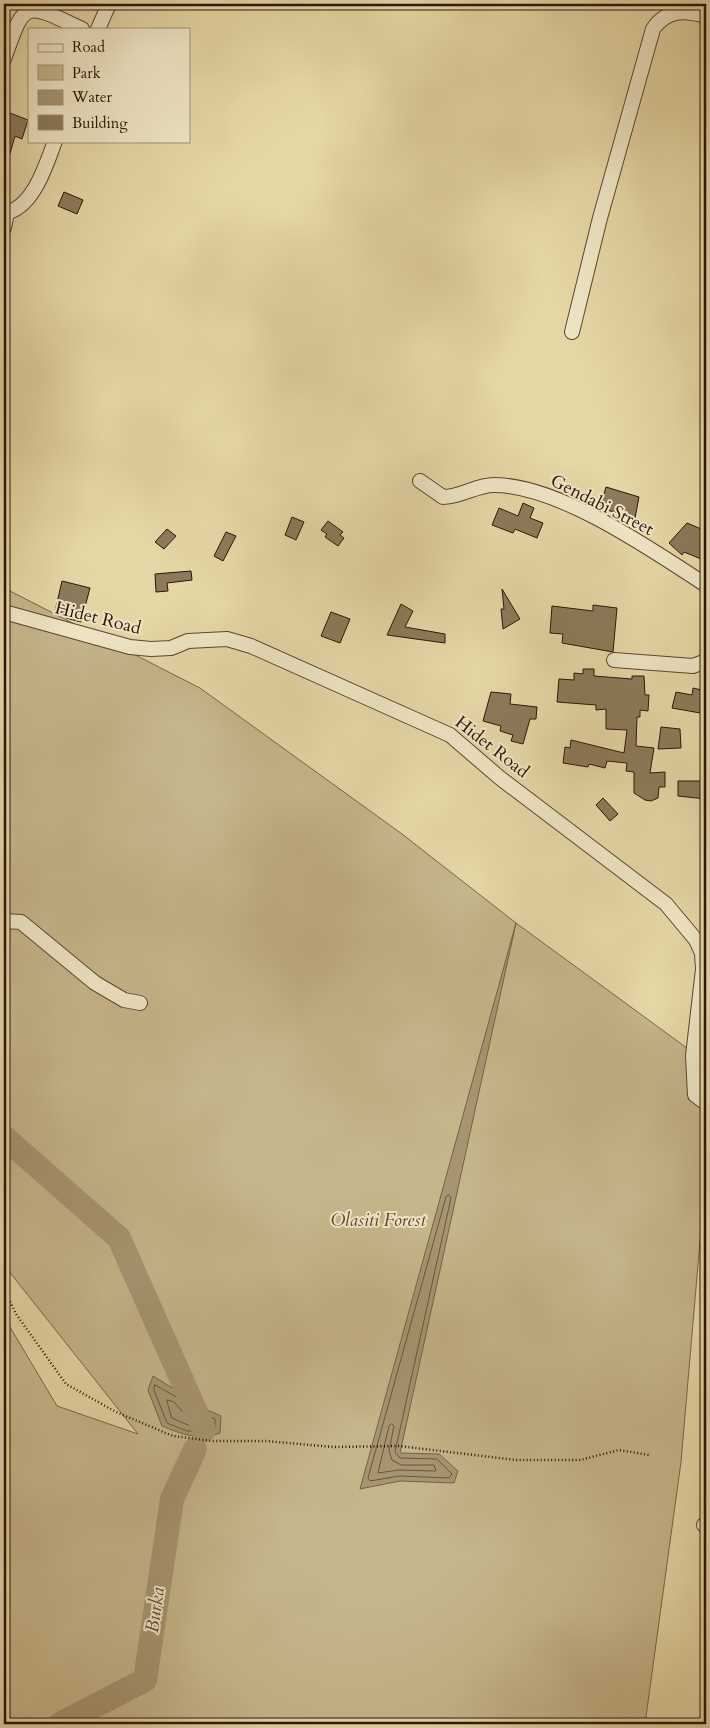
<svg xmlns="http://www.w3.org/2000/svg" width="710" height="1728" font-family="Cardo,serif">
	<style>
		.green { fill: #c5b58a; stroke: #786649 }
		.water { fill: #a69570; stroke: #756246 }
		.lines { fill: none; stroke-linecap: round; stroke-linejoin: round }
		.shore { stroke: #68563c; stroke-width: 1 }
		.river { stroke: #a69570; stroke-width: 24 }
		.building { fill: #8c7a5a; stroke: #2b1608 }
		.minor-casing { stroke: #5a462f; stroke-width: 16 }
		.path { stroke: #2b1608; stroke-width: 2.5; stroke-dasharray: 1 2.5; stroke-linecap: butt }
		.minor { stroke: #eee4c4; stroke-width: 14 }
		.labels { text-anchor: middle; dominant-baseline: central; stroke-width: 4; stroke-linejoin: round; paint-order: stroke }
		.street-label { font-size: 18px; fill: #2b1608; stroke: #eee4c4 }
		.park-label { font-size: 18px; font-style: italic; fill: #59462f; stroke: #eee4c4 }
		.water-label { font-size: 19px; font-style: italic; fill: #5c4932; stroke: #eee4c4 }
	</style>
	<rect width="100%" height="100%" fill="#e5d6a5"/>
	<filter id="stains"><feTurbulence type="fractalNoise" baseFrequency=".004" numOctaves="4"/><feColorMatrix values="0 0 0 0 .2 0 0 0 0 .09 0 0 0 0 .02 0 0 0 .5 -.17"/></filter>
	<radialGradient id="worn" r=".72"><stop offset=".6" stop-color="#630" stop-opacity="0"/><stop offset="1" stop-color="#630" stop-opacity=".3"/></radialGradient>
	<!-- green -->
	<polygon class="green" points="4,588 200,688 402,834 516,923 706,1062 706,1172 681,1462 645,1724 4,1724 4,1317 57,1406 138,1434 4,1265"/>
	<!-- water -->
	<g class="water">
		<polygon points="516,923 400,1453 439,1454 458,1471 454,1483 400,1481 360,1489"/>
		<path d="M 153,1376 L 182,1394 L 189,1402 L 221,1416 L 220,1433 C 200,1441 181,1434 162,1426 L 148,1390 Z"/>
	</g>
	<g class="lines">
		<!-- shore -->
		<g class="shore">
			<polygon points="449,1195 451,1198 395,1452 400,1458 437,1459 452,1474 449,1478 399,1476 370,1481 368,1478 446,1197"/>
			<polygon points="155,1385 178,1398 186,1407 215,1419 215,1430 187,1431 167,1423 154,1390"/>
			<polygon points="167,1400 174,1402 183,1412 202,1420 203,1424 188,1425 172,1418"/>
			<polygon points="392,1424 394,1426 389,1451 392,1460 401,1465 434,1465 436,1471 399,1470 378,1473 389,1426"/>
		</g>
		<!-- river -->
		<g class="river">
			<polyline points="4,1137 119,1238 204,1430"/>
			<polyline points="60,1724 145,1680 172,1499 195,1449"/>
		</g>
	</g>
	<!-- building -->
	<g class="building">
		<polygon points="10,113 28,120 22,139 15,136 7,164 4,164 4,131"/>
		<polygon points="64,192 83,200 77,214 58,206"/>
		<polygon points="606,487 639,497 635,518 600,508"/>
		<polygon points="523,503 534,508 530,518 543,523 537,538 515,529 513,533 492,525 499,508 518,516"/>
		<polygon points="292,517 304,522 296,540 285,535"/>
		<polygon points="328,521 343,532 340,535 344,538 338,546 325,537 327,534 321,530"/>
		<polygon points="687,523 706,531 706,561 684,552 682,555 669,543"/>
		<polygon points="167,529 176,536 164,549 155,542"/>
		<polygon points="226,532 236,536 223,561 214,556"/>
		<polygon points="191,571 192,580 167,583 168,591 156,592 155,574"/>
		<polygon points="62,581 90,588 81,622 66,618 68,614 55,611"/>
		<polygon points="502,589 520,619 503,629 501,609 504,609"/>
		<polygon points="401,604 413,611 405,627 445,634 445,643 387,635"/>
		<polygon points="593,605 617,608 613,652 562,643 563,634 550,633 552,606 593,611"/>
		<polygon points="331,612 350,619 340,643 321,636"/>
		<polygon points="583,669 594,669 594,676 632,679 632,676 644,676 645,695 649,695 648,711 640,710 640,717 637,717 636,746 654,748 650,773 665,772 665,787 659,787 658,798 651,801 645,800 634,793 634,772 626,771 627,763 607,761 605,768 589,764 588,767 563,763 565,747 570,748 571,740 624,753 627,730 606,729 606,709 596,710 596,705 557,702 559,679 574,680 574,673 583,674"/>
		<polygon points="693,688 706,691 706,714 672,708 676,692 692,695"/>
		<polygon points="491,692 511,694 510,704 537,707 536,719 530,719 523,744 511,741 513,735 500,731 501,726 483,721"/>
		<polygon points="661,727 680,729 681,748 658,749"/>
		<polygon points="678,781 706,781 706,799 678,796"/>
		<polygon points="603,798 618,814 610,821 596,805"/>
	</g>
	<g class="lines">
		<defs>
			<g id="minor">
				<polyline points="98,29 109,4"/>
				<path d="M 4,59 C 25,0 23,1 82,29"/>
				<path d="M 4,213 C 33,209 46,165 55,141"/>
				<polyline points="4,228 7,213"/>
				<path d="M 572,332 L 600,218 L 653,29 C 667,9 684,10 706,16"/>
				<path d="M 420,481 L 443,497 C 461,497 476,485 494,485 C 559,485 652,550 706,585"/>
				<polyline points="4,612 130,647 151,649 171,648 188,641 227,639 251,646 450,735 500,778 666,904 696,940 702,953 703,969 693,1056 695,1095 706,1103"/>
				<polyline points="614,660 693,666 706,661"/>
				<polyline points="4,921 21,922 95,983 124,1000 140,1003"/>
				<polyline points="704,1525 706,1525"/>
			</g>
		</defs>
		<!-- minor casing -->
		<use href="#minor" class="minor-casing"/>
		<!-- path -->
		<polyline class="path" points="4,1289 16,1314 66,1384 116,1412 173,1436 212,1441 266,1441 333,1447 399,1446 516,1460 580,1460 619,1450 649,1455"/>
		<!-- minor -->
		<use href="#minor" class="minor"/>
	</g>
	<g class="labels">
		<!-- street labels -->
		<g class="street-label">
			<text transform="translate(602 505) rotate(27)">Gendabi Street</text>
			<text transform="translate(98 618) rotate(14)">Hidet Road</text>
			<text transform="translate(492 747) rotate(38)">Hidet Road</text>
		</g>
		<!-- park labels -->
		<g class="park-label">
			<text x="378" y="1220">Olasiti Forest</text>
		</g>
		<!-- water labels -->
		<g class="water-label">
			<text transform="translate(155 1610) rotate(-82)">Burka</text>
		</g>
	</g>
	<!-- margin -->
	<rect width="710" height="1728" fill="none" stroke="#e5d6a5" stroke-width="20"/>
	<rect x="5" y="5" width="700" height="1718" fill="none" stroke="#2b1608" stroke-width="2.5"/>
	<rect x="10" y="10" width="690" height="1708" fill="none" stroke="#2b1608"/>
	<!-- legend -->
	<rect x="28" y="28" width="162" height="115" fill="#eee4c4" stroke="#a09279"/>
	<rect x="38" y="44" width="25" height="8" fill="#eee4c4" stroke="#a09279"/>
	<text x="72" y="52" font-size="15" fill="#2b1608">Road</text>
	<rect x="38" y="65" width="25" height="15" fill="#c5b58a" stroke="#a09279"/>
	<text x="72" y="78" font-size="15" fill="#2b1608">Park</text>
	<rect x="38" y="90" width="25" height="15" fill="#a69570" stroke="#a09279"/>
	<text x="72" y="102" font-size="15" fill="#2b1608">Water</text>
	<rect x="38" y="115" width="25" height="15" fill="#8c7a5a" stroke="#a09279"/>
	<text x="72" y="128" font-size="15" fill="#2b1608">Building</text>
	<rect width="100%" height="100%" filter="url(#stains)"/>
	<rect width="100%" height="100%" fill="url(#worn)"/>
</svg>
